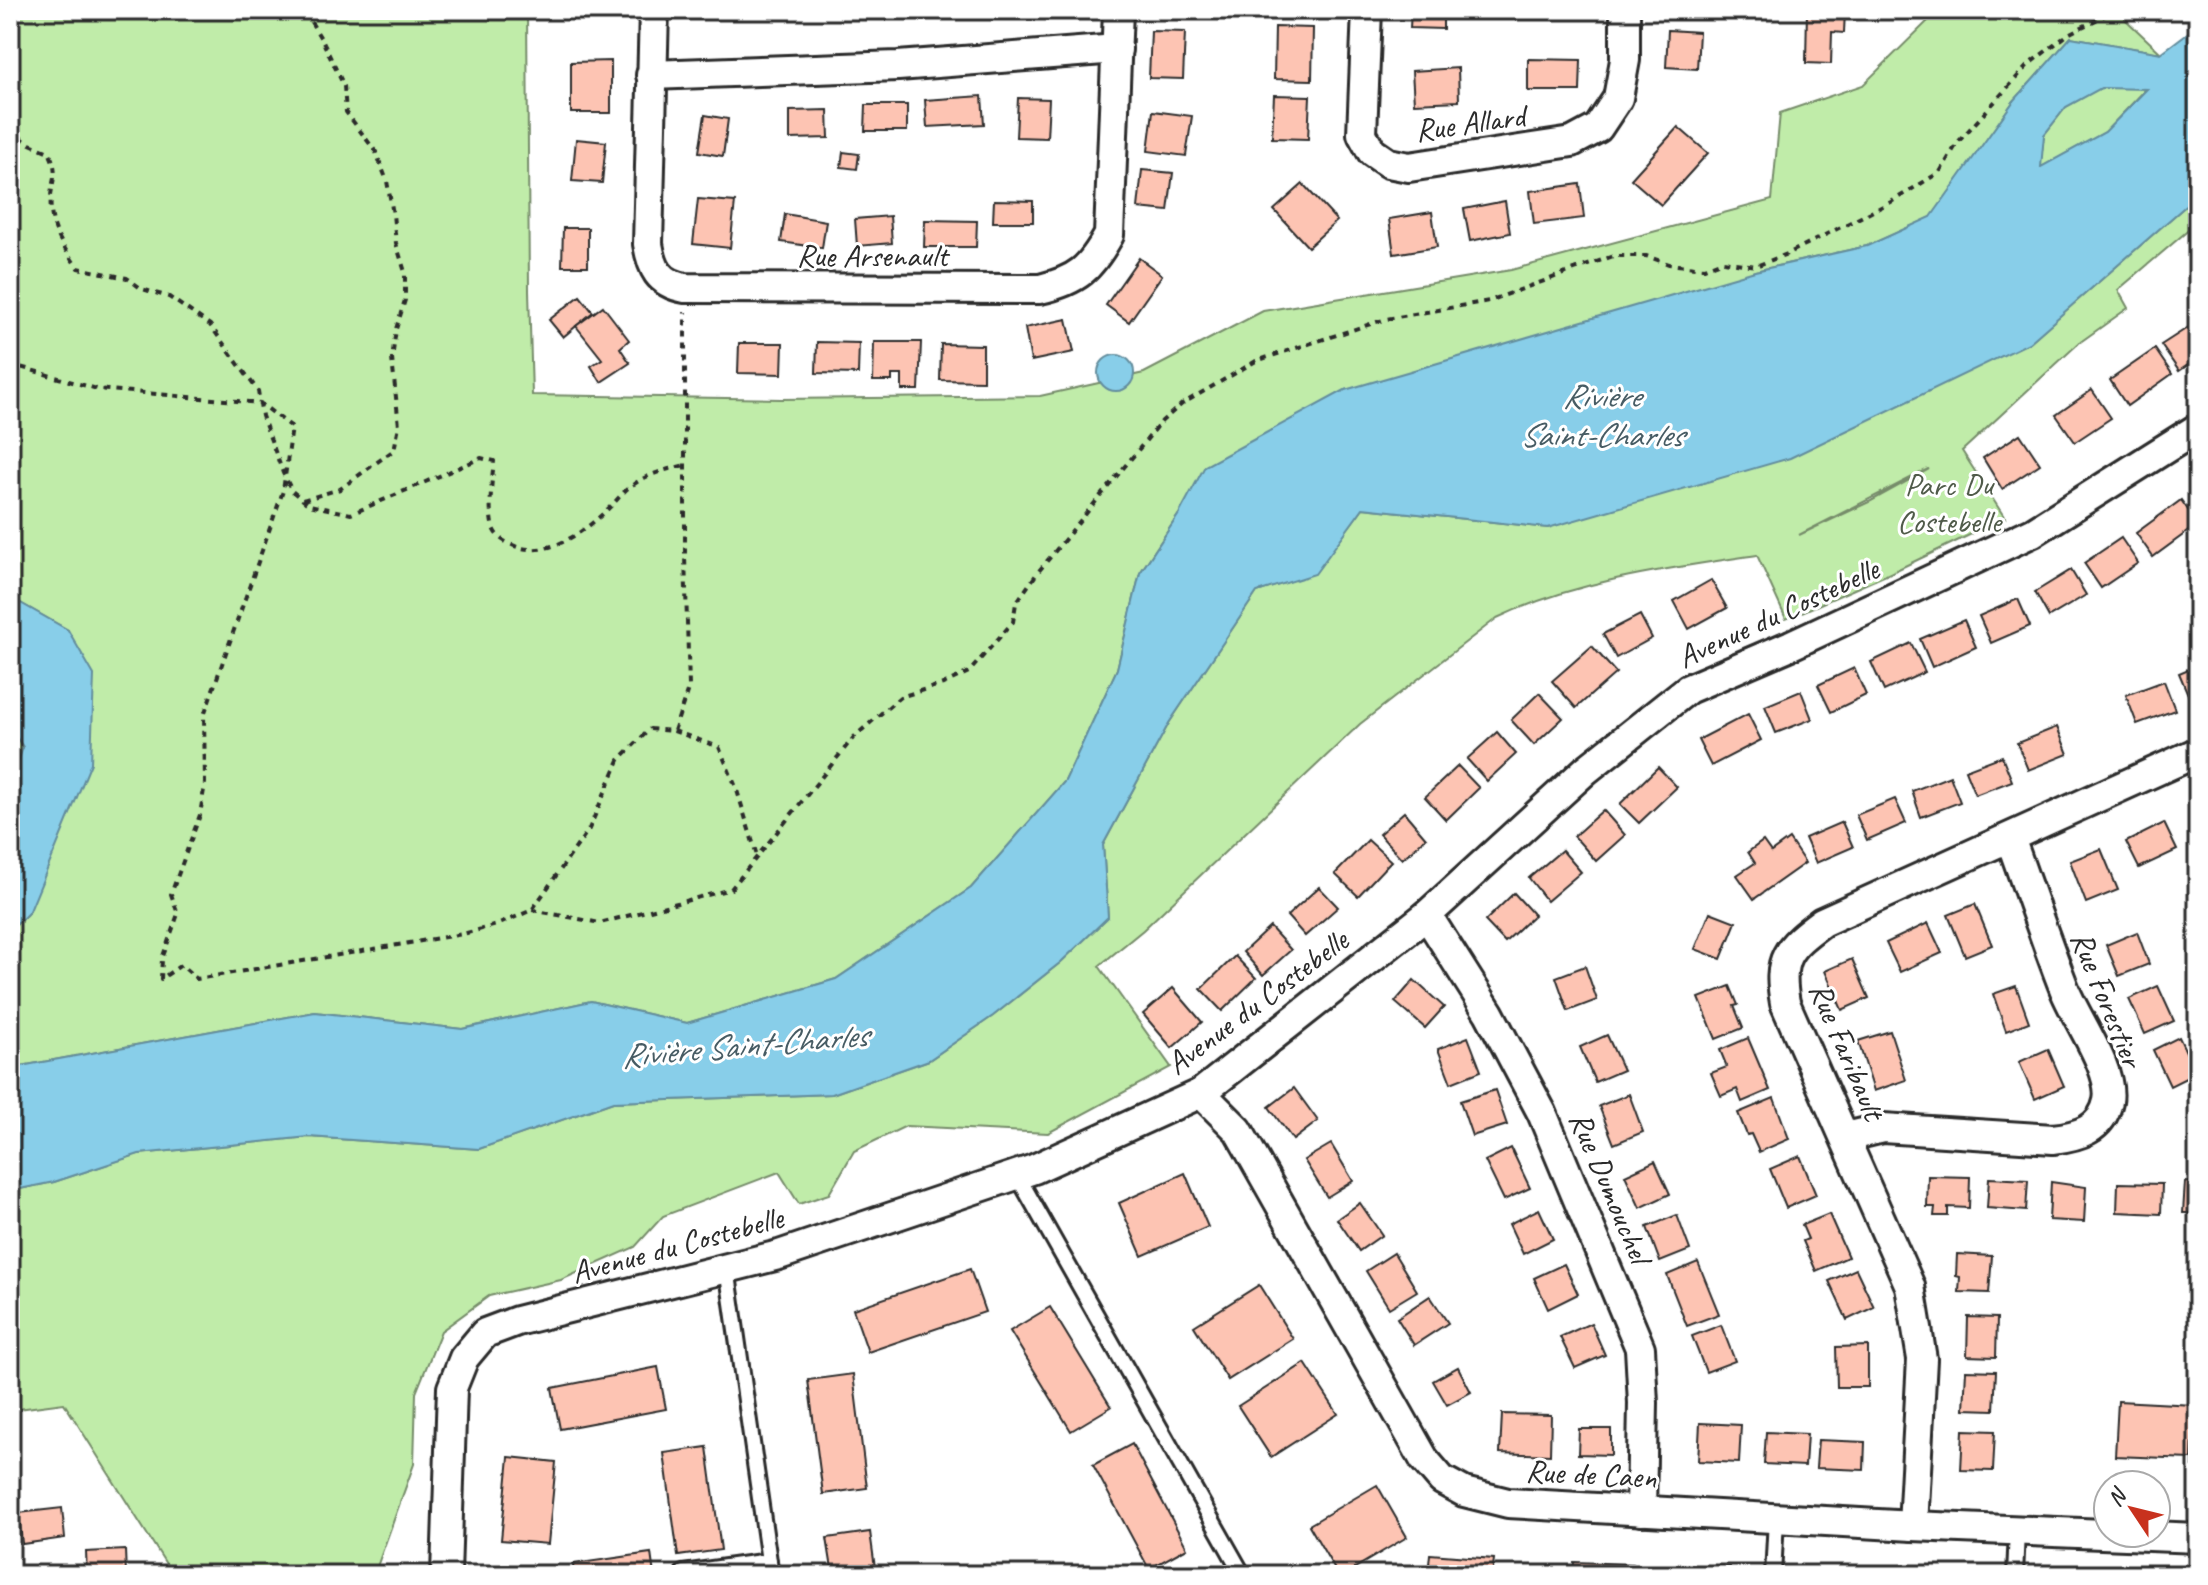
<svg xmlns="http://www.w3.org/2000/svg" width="2208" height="1585" font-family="Caveat,sans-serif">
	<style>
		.green { fill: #c0eca9; stroke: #768c6a; stroke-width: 2; fill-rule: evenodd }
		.water { fill: #88cee9; stroke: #638d9d; stroke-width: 2; fill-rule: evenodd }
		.building { fill: #fdc4b3; stroke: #2b2b2b; stroke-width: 2 }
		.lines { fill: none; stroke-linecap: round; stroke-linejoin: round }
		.service-casing { stroke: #2b2b2b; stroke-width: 20 }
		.minor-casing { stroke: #2b2b2b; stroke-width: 34 }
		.path { stroke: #2b2b2b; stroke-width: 4; stroke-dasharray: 6 6; stroke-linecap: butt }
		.service { stroke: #fff; stroke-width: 14 }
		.minor { stroke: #fff; stroke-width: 28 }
		.labels { text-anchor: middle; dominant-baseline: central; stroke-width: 6; stroke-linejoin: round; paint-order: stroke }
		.street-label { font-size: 32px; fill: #2b2b2b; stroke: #fff }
		.park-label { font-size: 32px; fill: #505b4a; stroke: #fff }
		.water-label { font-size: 34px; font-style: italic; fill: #475c64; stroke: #fff }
	</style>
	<rect width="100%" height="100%" fill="#fff"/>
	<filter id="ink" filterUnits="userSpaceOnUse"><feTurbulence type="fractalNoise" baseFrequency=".0125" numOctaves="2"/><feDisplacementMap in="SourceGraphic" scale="16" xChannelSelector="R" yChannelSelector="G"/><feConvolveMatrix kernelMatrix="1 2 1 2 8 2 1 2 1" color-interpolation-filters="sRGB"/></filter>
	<g filter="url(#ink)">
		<!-- green -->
		<g class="green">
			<polygon points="10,10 527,10 529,291 532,395 781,399 1040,396 1144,373 1263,311 1511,270 1772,200 1780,113 1863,85 1939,10 2125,10 2125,19 2161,53 2071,37 2013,102 1932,217 1867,246 1755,271 1179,514 1140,573 1117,669 1065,781 971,888 836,979 687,1023 591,1001 462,1029 315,1012 10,1068 10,931 30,911 68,630 10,597"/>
			<polygon points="2100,88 2147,88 2105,132 2040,168 2044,135 2066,107"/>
			<path d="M 2198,195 L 2198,222 L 2118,290 L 2128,308 L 2079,343 L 1962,451 L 2005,518 L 1886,575 L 1786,619 L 1757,555 C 1670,568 1578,580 1497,618 L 1360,724 L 1143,930 L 1099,966 L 1171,1067 L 1048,1133 L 906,1126 L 854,1151 L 829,1194 L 799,1204 L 779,1172 L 663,1216 L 635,1247 L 561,1280 L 489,1296 L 441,1331 L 416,1393 L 414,1464 L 374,1575 L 173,1575 L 64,1403 L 10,1410 L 10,1191 L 54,1182 L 138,1154 L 309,1137 L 479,1149 L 613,1102 L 832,1094 L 929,1060 L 993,1016 L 1061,962 L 1108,917 L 1103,845 L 1169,723 L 1257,592 L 1315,573 L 1363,508 L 1548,528 L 2029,343 ZM 1929,469 L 1871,501 L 1799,535 L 1928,469 Z"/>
			<polygon points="10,728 23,747 10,787"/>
		</g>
		<!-- water -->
		<g class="water">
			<path d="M 2198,25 L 2198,195 L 2029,343 L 1790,458 L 1548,528 L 1363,508 L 1315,574 L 1257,592 L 1169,723 L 1103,845 L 1108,917 L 1061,962 L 993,1016 L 929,1060 L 832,1094 L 613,1102 L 479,1149 L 309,1137 L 139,1154 L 54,1182 L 10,1191 L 10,1068 L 315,1012 L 462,1029 L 591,1001 L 687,1023 L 836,979 L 971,888 L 1065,781 L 1117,669 L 1140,573 L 1179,514 L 1205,466 L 1345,390 L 1755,271 L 1867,246 L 1931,217 L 2013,102 L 2071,37 L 2161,53 ZM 2101,88 L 2147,89 L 2105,132 L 2041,167 L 2044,135 L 2066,107 Z"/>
			<circle cx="1116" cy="373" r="18"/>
			<polygon points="10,597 68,630 94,675 91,763 30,911 10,931 10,787 23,747 10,728"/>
		</g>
		<!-- building -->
		<g class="building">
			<rect x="576" y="10" width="38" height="7"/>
			<polygon points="1411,10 1443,10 1443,29 1410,28"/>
			<polygon points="1672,10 1724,10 1723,17 1672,13"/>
			<polygon points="1807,10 1845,10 1844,33 1832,32 1831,64 1806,63"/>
			<polygon points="1275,27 1313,28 1312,80 1274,79"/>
			<polygon points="1668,30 1699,32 1697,69 1666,67"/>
			<polygon points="1151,31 1185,32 1183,79 1149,78"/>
			<polygon points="1528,59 1581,60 1580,91 1528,91"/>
			<polygon points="611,61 611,113 571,113 571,62"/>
			<polygon points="1458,68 1459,101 1414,103 1412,71"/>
			<polygon points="1274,95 1310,96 1308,139 1272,138"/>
			<polygon points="982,96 984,124 927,127 925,100"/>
			<polygon points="1018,98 1049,99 1047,138 1016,137"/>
			<polygon points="866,105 907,105 907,131 865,131"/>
			<polygon points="828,110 829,138 790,139 790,111"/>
			<polygon points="1153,111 1192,116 1186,156 1148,151"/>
			<polygon points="705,115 728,119 723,156 699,152"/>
			<polygon points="1678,127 1708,153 1661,205 1631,179"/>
			<polygon points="576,139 606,142 602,183 572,181"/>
			<polygon points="843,152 859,154 857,169 841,167"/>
			<polygon points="1142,170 1173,173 1168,211 1138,208"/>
			<polygon points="1303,184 1337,221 1308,247 1274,210"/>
			<polygon points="1580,184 1584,218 1534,224 1530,191"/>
			<polygon points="698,199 735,202 730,248 693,244"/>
			<polygon points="994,200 1033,201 1033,222 993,222"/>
			<polygon points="1505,201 1510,233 1470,241 1464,209"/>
			<polygon points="1432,212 1437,247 1394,254 1389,219"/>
			<polygon points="785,214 826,221 822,248 781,242"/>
			<polygon points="890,216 892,243 857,246 855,219"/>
			<polygon points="925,220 977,221 976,247 924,247"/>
			<polygon points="563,228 588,228 588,266 562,266"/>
			<polygon points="1139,258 1162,275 1129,322 1106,305"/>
			<polygon points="580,296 593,312 563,337 549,320"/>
			<polygon points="603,306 629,340 620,348 630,363 601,382 591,366 602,359 576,326"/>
			<polygon points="1067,319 1074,352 1031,361 1025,328"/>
			<polygon points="2198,321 2198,358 2179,371 2161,345"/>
			<polygon points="817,342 859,343 858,374 816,373"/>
			<polygon points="874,342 921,342 919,390 902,390 902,375 892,375 892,381 873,381"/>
			<polygon points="739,343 783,343 782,374 738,373"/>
			<polygon points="941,344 983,345 983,381 940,380"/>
			<polygon points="2155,349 2172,374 2127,406 2110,380"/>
			<polygon points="2092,390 2111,418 2075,442 2056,415"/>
			<polygon points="2020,434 2040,464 2002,489 1983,458"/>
			<polygon points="2181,500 2198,524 2153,557 2136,533"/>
			<polygon points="2121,538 2138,563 2101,588 2084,563"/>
			<polygon points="2071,570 2086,595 2049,617 2035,592"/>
			<polygon points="1711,580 1727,608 1689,629 1674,601"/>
			<polygon points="2018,599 2030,626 1991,643 1979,616"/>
			<polygon points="1640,615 1652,638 1616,658 1603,634"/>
			<polygon points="1964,620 1976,647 1932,667 1920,639"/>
			<polygon points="1911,643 1925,672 1884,691 1871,662"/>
			<polygon points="1592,646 1616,673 1576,708 1552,681"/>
			<polygon points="2198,665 2198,702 2192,704 2179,673"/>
			<polygon points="1854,668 1866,695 1831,712 1818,685"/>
			<polygon points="2164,681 2175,710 2137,724 2126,695"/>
			<polygon points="1801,691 1812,719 1776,733 1765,706"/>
			<polygon points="1539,693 1563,718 1534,745 1511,720"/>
			<polygon points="1748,714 1761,740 1711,766 1698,740"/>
			<polygon points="2057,727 2068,754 2028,770 2017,743"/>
			<polygon points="1497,732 1516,754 1487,781 1467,759"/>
			<polygon points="2002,756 2012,781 1975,795 1965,770"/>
			<polygon points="1458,766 1479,788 1446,820 1425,797"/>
			<polygon points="1658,767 1677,787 1639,823 1620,804"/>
			<polygon points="1950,776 1960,802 1921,817 1912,791"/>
			<polygon points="1895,799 1906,823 1867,840 1856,815"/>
			<polygon points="1603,810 1625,835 1596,861 1574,836"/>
			<polygon points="1404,812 1426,838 1402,859 1379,834"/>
			<polygon points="1842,822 1853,847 1816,863 1805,838"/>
			<polygon points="2164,823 2177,850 2139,868 2126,842"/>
			<polygon points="1789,839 1805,863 1754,899 1737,875 1755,863 1748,852 1763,841 1771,852"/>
			<polygon points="1368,840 1391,861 1358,896 1335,874"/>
			<polygon points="2101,849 2118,890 2086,903 2070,861"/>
			<polygon points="1562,850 1581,872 1547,901 1529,878"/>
			<polygon points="1319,887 1338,907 1305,936 1287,916"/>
			<polygon points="1514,893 1534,915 1505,942 1485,921"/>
			<polygon points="1975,904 1992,945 1965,956 1948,915"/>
			<polygon points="1710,912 1736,922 1721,959 1695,949"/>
			<polygon points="1928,923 1942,953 1900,972 1886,943"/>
			<polygon points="1270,927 1291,950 1263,975 1243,952"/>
			<polygon points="2137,932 2149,964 2119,976 2106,945"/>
			<polygon points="1235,956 1256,978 1222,1011 1201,989"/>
			<polygon points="1852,959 1869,998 1842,1010 1825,971"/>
			<polygon points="1585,966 1597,1000 1568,1011 1556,977"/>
			<polygon points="1414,980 1444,1007 1425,1028 1395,1002"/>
			<polygon points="1730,986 1738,1005 1734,1006 1743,1028 1716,1039 1699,998"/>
			<polygon points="2016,986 2029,1022 2006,1031 1993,994"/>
			<polygon points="2158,986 2174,1021 2145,1034 2129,999"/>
			<polygon points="1173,988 1202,1022 1172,1048 1143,1014"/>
			<polygon points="1890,1031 1906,1080 1874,1091 1858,1041"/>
			<polygon points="1607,1035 1623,1070 1595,1082 1580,1047"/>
			<polygon points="1468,1037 1481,1071 1451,1083 1438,1049"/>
			<polygon points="2179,1037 2196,1073 2170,1086 2153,1050"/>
			<polygon points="1748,1038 1770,1090 1742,1102 1737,1089 1721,1096 1711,1073 1727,1067 1720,1050"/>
			<polygon points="2048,1049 2064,1086 2035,1099 2019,1062"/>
			<polygon points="1294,1088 1318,1121 1293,1140 1269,1107"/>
			<polygon points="1495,1090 1507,1125 1472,1136 1460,1101"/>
			<polygon points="1629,1094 1643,1132 1614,1144 1599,1106"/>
			<polygon points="1774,1098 1789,1139 1759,1152 1751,1134 1747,1135 1738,1113"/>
			<polygon points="1331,1144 1353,1181 1327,1197 1304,1160"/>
			<polygon points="1511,1148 1530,1188 1504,1200 1485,1161"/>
			<polygon points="1800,1156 1816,1195 1786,1208 1770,1169"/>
			<polygon points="1655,1161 1670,1194 1640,1208 1625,1175"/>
			<polygon points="1185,1173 1208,1227 1142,1256 1119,1203"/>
			<polygon points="1928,1176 1970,1177 1969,1208 1948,1207 1948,1216 1934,1216 1935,1207 1927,1207"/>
			<polygon points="1989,1178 2028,1180 2026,1211 1987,1208"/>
			<polygon points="2051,1182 2086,1187 2084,1222 2049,1220"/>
			<polygon points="2185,1182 2196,1183 2193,1213 2183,1213"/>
			<polygon points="2118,1183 2162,1184 2161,1214 2117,1212"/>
			<polygon points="1360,1203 1382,1235 1359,1251 1337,1219"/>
			<polygon points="1539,1209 1553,1239 1523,1254 1509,1224"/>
			<polygon points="1829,1214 1848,1257 1816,1271 1803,1241 1808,1239 1802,1225"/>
			<polygon points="1677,1215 1690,1250 1660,1262 1647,1227"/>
			<polygon points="1394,1253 1417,1291 1389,1308 1366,1271"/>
			<polygon points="1957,1254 1992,1256 1989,1293 1959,1292 1960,1277 1956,1276"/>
			<polygon points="1698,1262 1719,1314 1687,1326 1667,1275"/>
			<polygon points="1564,1264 1578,1294 1548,1309 1534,1278"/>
			<polygon points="970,1269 985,1312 868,1352 853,1309"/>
			<polygon points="1856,1269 1874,1307 1847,1320 1829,1281"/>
			<polygon points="1259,1285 1293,1339 1228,1380 1194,1326"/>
			<polygon points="1430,1296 1448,1323 1414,1345 1397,1318"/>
			<polygon points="1050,1307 1111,1407 1071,1431 1010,1331"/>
			<polygon points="1968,1317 1997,1318 1996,1357 1967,1356"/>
			<polygon points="1591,1323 1605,1355 1575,1368 1560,1337"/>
			<polygon points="1721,1325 1735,1361 1706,1372 1692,1336"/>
			<polygon points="1868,1346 1868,1387 1837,1387 1836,1347"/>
			<polygon points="1305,1363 1338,1414 1271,1457 1238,1406"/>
			<polygon points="658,1367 666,1409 560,1429 552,1388"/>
			<polygon points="1458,1367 1471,1392 1447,1405 1433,1381"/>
			<polygon points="1966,1370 1996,1371 1994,1410 1964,1409"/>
			<polygon points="853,1374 867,1488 823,1494 808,1380"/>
			<polygon points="2118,1401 2194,1405 2192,1459 2115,1456"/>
			<polygon points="2194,1412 2198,1412 2198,1466 2193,1466"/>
			<polygon points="1502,1414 1551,1415 1550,1455 1500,1453"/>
			<polygon points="1700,1423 1741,1425 1739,1463 1698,1461"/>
			<polygon points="1579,1429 1611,1429 1611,1455 1578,1454"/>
			<polygon points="1963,1430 1995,1431 1993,1471 1961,1470"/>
			<polygon points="1766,1432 1807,1434 1805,1466 1764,1464"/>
			<polygon points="1818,1440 1865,1442 1864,1470 1816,1468"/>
			<polygon points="1132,1444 1187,1548 1149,1569 1093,1465"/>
			<polygon points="707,1447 721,1550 678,1556 664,1453"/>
			<polygon points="509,1457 556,1462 548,1544 501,1540"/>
			<polygon points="1377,1485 1407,1537 1343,1575 1338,1575 1309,1525"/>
			<polygon points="62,1508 65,1538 22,1544 19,1513"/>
			<polygon points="870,1532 876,1575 833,1575 827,1538"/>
			<polygon points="125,1550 126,1575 87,1575 86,1552"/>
			<polygon points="651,1553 654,1575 574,1575 573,1564"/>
			<polygon points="1430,1554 1494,1559 1492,1575 1428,1575"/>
			<polygon points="1574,1562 1633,1564 1633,1575 1573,1575"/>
			<polygon points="1665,1564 1730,1567 1730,1575 1665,1575"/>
			<polygon points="1813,1570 1874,1572 1874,1575 1813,1575"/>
		</g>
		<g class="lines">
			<defs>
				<g id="service">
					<polyline points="1017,1175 1243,1575"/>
					<polyline points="727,1268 771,1575"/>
					<polyline points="683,1573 769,1561"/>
					<polyline points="1773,1575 1776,1519"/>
					<polyline points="2015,1575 2017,1531"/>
				</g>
				<g id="minor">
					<path d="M 654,10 L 648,244 C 652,268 658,283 685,288 L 1040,289 C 1078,280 1090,269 1109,235 L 1118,10"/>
					<polyline points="1367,10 1362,134 1372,152 1388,163 1409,167 1572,142 1598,128 1618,98 1625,60 1625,10"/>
					<polyline points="651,75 898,66 1117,49"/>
					<polyline points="1427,915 1489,1013 1542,1113 1640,1348 1643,1403 1641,1511"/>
					<polyline points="1201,1093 1238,1130 1424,1459 1442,1480 1464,1492 1508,1503 1913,1526 2198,1538"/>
					<path d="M 1846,1137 L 1883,1128 L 2053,1139 C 2078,1136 2102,1130 2108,1101 C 2114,1070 2075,1018 2064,988 C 2045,939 2028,888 2010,838"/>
					<path d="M 1913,1526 L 1922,1359 L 1910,1286 L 1785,1003 C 1777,958 1787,948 1822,922 L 2198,752"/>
					<polyline points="446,1575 452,1388 464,1358 485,1333 517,1321 779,1255 1034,1169 1201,1093 1427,915 1586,770 1688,689 1791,645 2033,532 2198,428"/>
				</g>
			</defs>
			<!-- service casing -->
			<use href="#service" class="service-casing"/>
			<!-- minor casing -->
			<use href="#minor" class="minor-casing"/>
			<!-- path -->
			<g class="path">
				<path d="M 10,130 L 30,144 L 49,152 C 59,173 53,175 51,196 C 48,224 62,246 78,268 L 127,278 L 142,289 L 169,297 L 210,325 L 258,391 L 262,416 L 283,473 L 292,491 L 309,505 L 351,514 L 481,458 L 494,461 C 492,478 488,511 493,528 C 496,536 503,541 510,544 C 547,562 587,530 612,505 C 619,498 625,489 634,484 C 650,473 666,470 685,465"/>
				<polyline points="10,364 97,389 260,403 292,427 283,491 204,715 205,783 200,815 171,894 178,914 162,959 161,979 181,965 197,979 463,934 497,925 532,910 589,829 619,760 650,729 674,731 719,747 736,787 757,856"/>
				<polyline points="303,500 340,489 394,450 399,426 392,359 396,329 405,300 405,272 396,243 393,214 387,181 376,152 346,112 344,86 323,42 304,10"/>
				<polyline points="674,731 689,686 685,557 685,312"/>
				<polyline points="532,910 600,923 731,889 854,737 900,697 943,684 969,672 1013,622 1016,603 1038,572 1162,421 1182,404 1256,361 1386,319 1489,301 1613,256 1646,256 1669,264 1704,268 1723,261 1756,266 1787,254 1891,202 1940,172 1958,142 2029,64 2070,33 2116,10"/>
			</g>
			<!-- service -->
			<use href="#service" class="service"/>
			<!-- minor -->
			<use href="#minor" class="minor"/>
		</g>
	</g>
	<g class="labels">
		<!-- street labels -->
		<g class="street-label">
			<text transform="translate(1470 123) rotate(-8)">Rue Allard</text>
			<text x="872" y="255">Rue Arsenault</text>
			<text transform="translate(1778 613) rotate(-25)">Avenue du Costebelle</text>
			<text transform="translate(2107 999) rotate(68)">Rue Forestier</text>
			<text transform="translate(1257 1002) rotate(-37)">Avenue du Costebelle</text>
			<text transform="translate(1847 1051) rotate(67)">Rue Faribault</text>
			<text transform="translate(1610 1187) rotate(67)">Rue Dumouchel</text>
			<text transform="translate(677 1245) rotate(-15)">Avenue du Costebelle</text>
			<text transform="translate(1591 1474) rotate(3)">Rue de Caen</text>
		</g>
		<!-- park labels -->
		<g class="park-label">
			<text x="1949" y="484">Parc Du<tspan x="1949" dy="37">Costebelle</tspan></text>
		</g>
		<!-- water labels -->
		<g class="water-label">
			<text x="1601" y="395">Rivière<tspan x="1601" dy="39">Saint-Charles</tspan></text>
			<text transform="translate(744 1045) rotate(-5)">Rivière Saint-Charles</text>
		</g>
	</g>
	<!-- margin -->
	<rect width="2208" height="1585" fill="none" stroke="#fff" stroke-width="40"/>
	<rect x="20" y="20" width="2168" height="1545" fill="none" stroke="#2b2b2b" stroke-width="3" filter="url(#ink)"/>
	<!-- north arrow -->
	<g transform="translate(2132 1509) rotate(305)"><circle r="38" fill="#ffffff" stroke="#aaaaaa" stroke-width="2"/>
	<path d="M0-6L14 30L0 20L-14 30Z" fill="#c8321e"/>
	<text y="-12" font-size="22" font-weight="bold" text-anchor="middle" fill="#2b2b2b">N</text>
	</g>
</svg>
